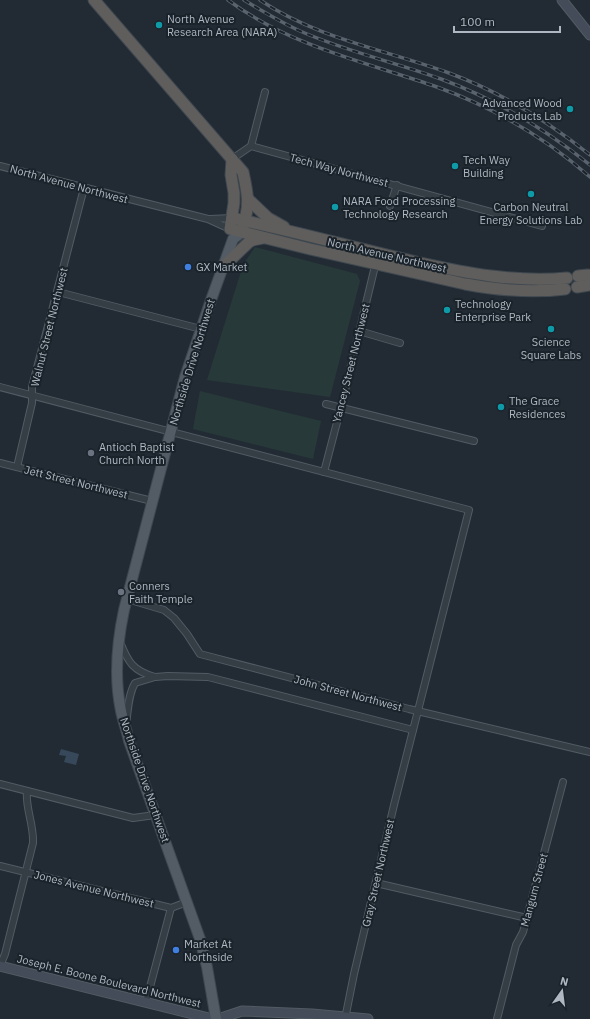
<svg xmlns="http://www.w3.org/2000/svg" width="590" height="1019" font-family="'IBM Plex Sans',sans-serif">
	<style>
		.green { fill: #273a39 }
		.water { fill: #36485a }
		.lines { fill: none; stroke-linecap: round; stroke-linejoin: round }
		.minor-casing { stroke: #525b63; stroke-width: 8 }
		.secondary-casing { stroke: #525b63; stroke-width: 11 }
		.primary-casing { stroke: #3e464f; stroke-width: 12 }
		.trunk-casing { stroke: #3f4850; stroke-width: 13 }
		.minor { stroke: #353d45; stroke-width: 6 }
		.secondary { stroke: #434c58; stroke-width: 9 }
		.primary { stroke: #535c65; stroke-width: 10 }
		.trunk { stroke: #5f5e5c; stroke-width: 11 }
		.rail-casing { stroke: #59636e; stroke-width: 3.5 }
		.rail { stroke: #1a222a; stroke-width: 2; stroke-dasharray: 6; stroke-linecap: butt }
		.culture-dot { fill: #0f9aa8; stroke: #1a222a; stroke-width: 1.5 }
		.shop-dot { fill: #3f7fe0; stroke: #1a222a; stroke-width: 1.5 }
		.worship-dot { fill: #6b7280; stroke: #1a222a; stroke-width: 1.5 }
		.labels { text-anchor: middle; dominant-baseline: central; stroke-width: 4; stroke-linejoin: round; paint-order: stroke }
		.poi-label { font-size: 11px; fill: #afb8c2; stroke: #1a222a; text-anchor: start }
		.street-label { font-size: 11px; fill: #afb8c2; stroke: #1a222a }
	</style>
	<rect width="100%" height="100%" fill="#222b34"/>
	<!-- green -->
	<g class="green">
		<polygon points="255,247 357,274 360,281 330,397 207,380 243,265"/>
		<polygon points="200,391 321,421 313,459 193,429"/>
	</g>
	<!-- water -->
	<polygon class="water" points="61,749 79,754 76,765 64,762 66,756 59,755"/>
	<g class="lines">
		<defs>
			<g id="minor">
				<polyline points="251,146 542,226"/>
				<polyline points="232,159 251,146 265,92"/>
				<polyline points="0,166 208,219 230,229"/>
				<polyline points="390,206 397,185"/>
				<polyline points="210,219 232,218"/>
				<polyline points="58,292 201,329"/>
				<polyline points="359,331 400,343"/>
				<polyline points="0,387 469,510 394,805 354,974 345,1019"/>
				<polyline points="326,404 474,441"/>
				<polyline points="0,463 152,501"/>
				<polyline points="17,467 32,403 32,387 84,188"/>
				<polyline points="324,472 341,407 376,262"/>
				<polyline points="127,599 164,610 174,618 187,634 200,654 409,709 590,752"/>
				<path d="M 120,642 C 128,662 133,671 155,677"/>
				<path d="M 126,725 C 128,711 128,695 135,683 L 155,677 L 168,676 L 208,677 L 413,730"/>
				<polyline points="0,784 133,818 155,815"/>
				<polyline points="0,866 171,908 187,902"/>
				<polyline points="376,883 527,918"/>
				<path d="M 0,966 L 5,954 L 33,843 C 34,825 25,807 27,791"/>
				<polyline points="146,1002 171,908"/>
				<polyline points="497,1019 516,945 523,932 563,782"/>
			</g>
			<g id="secondary">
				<polyline points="562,0 590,35"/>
				<polyline points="0,966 213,1019"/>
				<polyline points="218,1019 242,1011 312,1014 368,1019"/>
			</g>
			<path id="primary" d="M 216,1019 L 207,967 L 200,939 L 129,741 C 127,731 123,721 121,711 C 114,678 117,643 124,610 L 185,377 L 211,300 L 233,239 L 242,232"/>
			<g id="trunk">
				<path d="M 94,0 L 243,172 C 248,195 250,204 243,227"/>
				<path d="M 232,159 L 231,175 L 234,193 L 234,203 L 230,229 L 310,249 L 465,284 C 497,290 532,293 565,289"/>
				<polyline points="248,199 268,218 284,227"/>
				<path d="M 232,218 C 294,231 355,248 416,262 C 466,273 516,283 567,278"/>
				<polyline points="224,266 249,242 253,240 263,238"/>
				<polyline points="578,276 588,275"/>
				<polyline points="577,287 590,285"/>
			</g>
		</defs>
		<!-- minor casing -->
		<use href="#minor" class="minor-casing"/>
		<!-- secondary casing -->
		<use href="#secondary" class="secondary-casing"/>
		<!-- primary casing -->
		<use href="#primary" class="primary-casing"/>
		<!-- trunk casing -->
		<use href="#trunk" class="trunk-casing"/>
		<!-- minor -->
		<use href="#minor" class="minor"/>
		<!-- secondary -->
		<use href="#secondary" class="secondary"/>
		<!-- primary -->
		<use href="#primary" class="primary"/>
		<!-- trunk -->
		<use href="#trunk" class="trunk"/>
		<defs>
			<g id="rail">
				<path d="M 228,0 C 290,46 365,62 437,87 C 492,107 546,138 590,177"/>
				<path d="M 244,0 C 262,11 280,22 300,31 C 345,51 394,62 441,79 C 495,99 545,129 590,165"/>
				<path d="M 260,0 C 316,38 386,50 449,73 C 500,92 548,121 590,155"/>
			</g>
		</defs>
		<!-- rail casing -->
		<use href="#rail" class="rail-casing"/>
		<!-- rail -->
		<use href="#rail" class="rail"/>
	</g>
	<!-- markers -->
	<g class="culture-dot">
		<circle cx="159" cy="25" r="4"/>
		<circle cx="570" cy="109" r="4"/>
		<circle cx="455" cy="166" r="4"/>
		<circle cx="531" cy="194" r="4"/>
		<circle cx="335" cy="207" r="4"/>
		<circle cx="447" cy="310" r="4"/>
		<circle cx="551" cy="329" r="4"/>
		<circle cx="501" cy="407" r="4"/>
	</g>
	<g class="shop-dot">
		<circle cx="188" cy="267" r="4"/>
		<circle cx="176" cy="950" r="4"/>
	</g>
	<g class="worship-dot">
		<circle cx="91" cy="453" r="4"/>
		<circle cx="121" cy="592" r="4"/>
	</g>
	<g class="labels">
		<!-- poi labels -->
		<g class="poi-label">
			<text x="167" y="19">North Avenue<tspan x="167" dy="13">Research Area (NARA)</tspan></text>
			<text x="562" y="103" text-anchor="end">Advanced Wood<tspan x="562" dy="13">Products Lab</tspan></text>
			<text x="463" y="160">Tech Way<tspan x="463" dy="13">Building</tspan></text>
			<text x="343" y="201">NARA Food Processing<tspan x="343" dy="13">Technology Research</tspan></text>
			<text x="531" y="207" text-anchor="middle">Carbon Neutral<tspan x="531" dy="13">Energy Solutions Lab</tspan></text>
			<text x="196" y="267">GX Market</text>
			<text x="455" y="304">Technology<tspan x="455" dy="13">Enterprise Park</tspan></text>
			<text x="551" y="342" text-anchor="middle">Science<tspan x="551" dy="13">Square Labs</tspan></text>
			<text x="509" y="401">The Grace<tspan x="509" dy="13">Residences</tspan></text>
			<text x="99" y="447">Antioch Baptist<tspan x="99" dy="13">Church North</tspan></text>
			<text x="129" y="586">Conners<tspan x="129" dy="13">Faith Temple</tspan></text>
			<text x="184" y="944">Market At<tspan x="184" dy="13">Northside</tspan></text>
		</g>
		<!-- street labels -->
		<g class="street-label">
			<text transform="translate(339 170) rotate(15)">Tech Way Northwest</text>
			<text transform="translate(69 184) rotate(15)">North Avenue Northwest</text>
			<text transform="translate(387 255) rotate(13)">North Avenue Northwest</text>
			<text transform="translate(49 327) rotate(-76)">Walnut Street Northwest</text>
			<text transform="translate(192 362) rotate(-73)">Northside Drive Northwest</text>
			<text transform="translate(351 363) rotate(-76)">Yancey Street Northwest</text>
			<text transform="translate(76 482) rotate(14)">Jett Street Northwest</text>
			<text transform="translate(348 693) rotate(15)">John Street Northwest</text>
			<text transform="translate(145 780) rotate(71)">Northside Drive Northwest</text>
			<text transform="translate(378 873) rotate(-77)">Gray Street Northwest</text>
			<text transform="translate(94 889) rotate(14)">Jones Avenue Northwest</text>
			<text transform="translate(534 890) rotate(-75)">Mangum Street</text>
			<text transform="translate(109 981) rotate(14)">Joseph E. Boone Boulevard Northwest</text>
		</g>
	</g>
	<!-- north arrow -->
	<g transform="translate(562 991) rotate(14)" stroke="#1a222a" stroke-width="3" paint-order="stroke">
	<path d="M0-3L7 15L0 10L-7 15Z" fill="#afb8c2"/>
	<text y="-6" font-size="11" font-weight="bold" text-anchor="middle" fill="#afb8c2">N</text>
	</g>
	<!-- scale -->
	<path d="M454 26v6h106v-6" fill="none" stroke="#afb8c2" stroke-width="2"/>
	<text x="460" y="26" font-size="12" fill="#afb8c2" stroke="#1a222a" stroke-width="3" paint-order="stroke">100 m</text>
</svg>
